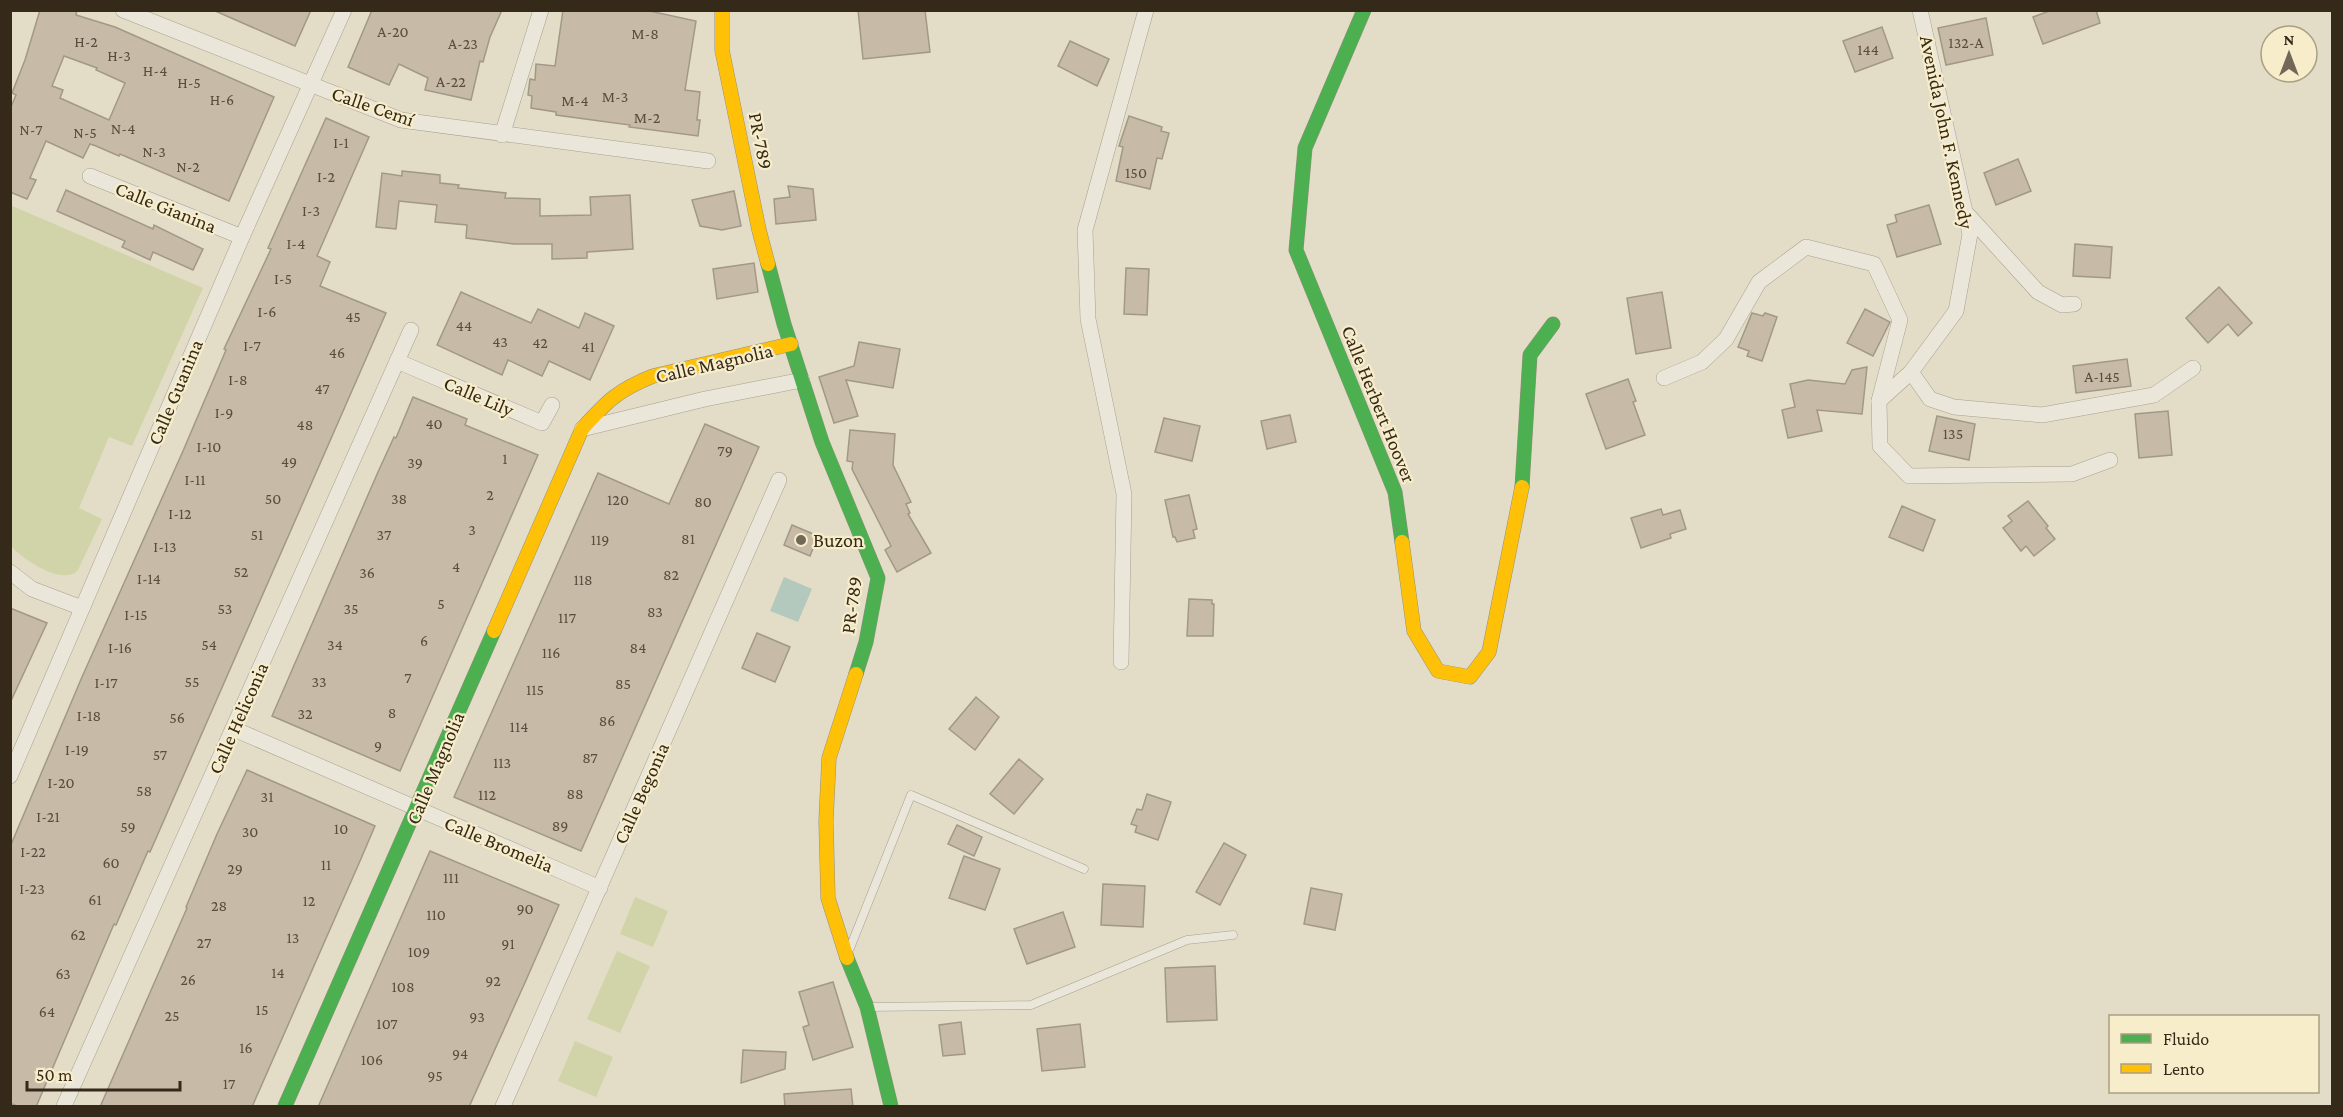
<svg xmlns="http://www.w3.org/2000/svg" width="2343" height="1117" font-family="'Crimson Pro',serif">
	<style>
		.green { fill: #d0d4a8 }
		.water { fill: #b3c9bd }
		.building { fill: #c7baa7; stroke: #a29887; stroke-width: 1.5; fill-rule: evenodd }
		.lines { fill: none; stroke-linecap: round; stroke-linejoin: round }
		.lane-casing { stroke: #a7a091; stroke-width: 9 }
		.street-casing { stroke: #a7a091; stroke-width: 16 }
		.fast-casing { stroke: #979081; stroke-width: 15 }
		.slow-casing { stroke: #979081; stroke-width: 15 }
		.lane { stroke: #eae6d9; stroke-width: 8 }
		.street { stroke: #eae6d9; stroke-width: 15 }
		.fast { stroke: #4caf50; stroke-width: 14 }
		.slow { stroke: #ffc107; stroke-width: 14 }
		.poi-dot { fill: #726857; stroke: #f7edca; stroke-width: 2 }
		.labels { text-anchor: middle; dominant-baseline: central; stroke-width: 4.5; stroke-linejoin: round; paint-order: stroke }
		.number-label { font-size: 16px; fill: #5a4d3d }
		.street-label { font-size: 20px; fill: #35291a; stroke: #f7edca }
		.poi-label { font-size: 20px; fill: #35291a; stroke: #f7edca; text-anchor: start }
	</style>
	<rect width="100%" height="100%" fill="#e3ddc7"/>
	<!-- green -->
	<g class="green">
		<path d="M 10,205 L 203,288 L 132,446 L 109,437 L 79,508 L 102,519 L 78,570 C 64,587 22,559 11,546 Z"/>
		<polygon points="635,897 668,911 653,947 620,934"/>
		<polygon points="617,951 650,966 620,1033 587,1019"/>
		<polygon points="575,1041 613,1057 596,1097 558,1081"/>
	</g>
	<!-- water -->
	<polygon class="water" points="784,577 812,589 798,622 770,611"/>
	<!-- building -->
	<g class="building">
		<path d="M 40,10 L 77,10 L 76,15 L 115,27 L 274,97 L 229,201 L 120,154 L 119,156 L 96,146 L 90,144 L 83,158 L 46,141 L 30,178 L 36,180 L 27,199 L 10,192 L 10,109 L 16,95 L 12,93 L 25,60 ZM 64,56 L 97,68 L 96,70 L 125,83 L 109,120 L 60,98 L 63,90 L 52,86 Z"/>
		<polygon points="213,10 311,10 295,46"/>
		<polygon points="372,10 502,10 490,37 483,62 480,61 471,100 425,90 428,78 399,64 389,85 348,67"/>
		<polygon points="563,10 645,10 696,21 685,90 700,92 697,120 700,120 698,136 629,127 630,125 556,115 556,112 531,108 532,96 528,95 530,79 535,80 536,64 555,66"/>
		<polygon points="858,10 925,10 930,52 863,59"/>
		<polygon points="2052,10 2096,10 2100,23 2043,44 2033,17"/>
		<polygon points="1986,18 1993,55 1946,65 1938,28"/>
		<polygon points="1882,27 1893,58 1855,72 1843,41"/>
		<polygon points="1070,41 1109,59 1097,86 1058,66"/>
		<polygon points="1129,116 1162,127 1161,131 1169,133 1162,159 1157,158 1150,189 1116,181 1123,147 1119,146"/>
		<polygon points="326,118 369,137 317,256 330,262 320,286 386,313 150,852 148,851 116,925 114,924 36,1107 19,1107 10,1103 10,847 82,677 183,451 226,350 224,349 271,249 268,248"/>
		<polygon points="2018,159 2031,191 1996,205 1984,173"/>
		<polygon points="402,171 440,175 440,183 459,185 458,188 506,193 505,198 540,199 540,216 591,215 590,197 630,195 633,249 587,252 587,258 552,259 552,244 514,244 466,238 467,225 435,222 437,205 399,201 396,229 376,227 382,173 402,176"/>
		<polygon points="788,186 813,189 816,220 776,224 774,199 790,197"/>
		<polygon points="66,190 153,229 154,225 203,249 193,270 153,252 150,260 122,247 125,241 57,211"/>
		<polygon points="734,191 741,226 722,230 700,226 692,200"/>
		<polygon points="1929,205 1941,244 1897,257 1887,225 1897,222 1895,215"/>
		<polygon points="2075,244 2112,247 2110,278 2073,276"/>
		<polygon points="754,263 758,292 717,299 713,269"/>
		<polygon points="1126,268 1149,269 1147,315 1124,314"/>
		<polygon points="2219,287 2252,323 2238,336 2228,324 2208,343 2186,318"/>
		<polygon points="461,292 531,323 538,309 579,328 585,313 614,326 590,380 549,361 542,376 508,360 502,375 437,345"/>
		<polygon points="1662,292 1671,348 1636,354 1627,298"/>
		<polygon points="1865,309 1890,322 1873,356 1847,343"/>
		<polygon points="1752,313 1763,316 1765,313 1777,317 1762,361 1747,356 1749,351 1738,347"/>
		<polygon points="859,342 900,349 893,388 846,380 858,416 834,423 819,377 854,366"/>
		<polygon points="2127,359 2131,386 2076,393 2073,366"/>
		<polygon points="1867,367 1862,414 1817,410 1822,431 1788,438 1782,410 1795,407 1790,384 1808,380 1845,384 1852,370"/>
		<polygon points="1628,379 1636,401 1633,402 1645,435 1606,449 1586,394"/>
		<polygon points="413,397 467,419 465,425 538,455 400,771 272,716 378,472 394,437 396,438"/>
		<polygon points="2168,411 2172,455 2139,458 2135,414"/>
		<polygon points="1290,415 1296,442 1267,449 1261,421"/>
		<polygon points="1937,416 1975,424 1969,460 1929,451"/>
		<polygon points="1164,418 1200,426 1192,461 1155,452"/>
		<polygon points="705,424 759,447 581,851 454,797 598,473 669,504"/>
		<polygon points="850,430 895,434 893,465 911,502 906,504 910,513 908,514 931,553 897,572 885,550 891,546 852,469 853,462 847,461"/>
		<polygon points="1189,495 1197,529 1193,530 1195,538 1177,542 1175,537 1173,537 1165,500"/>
		<polygon points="2028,501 2048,526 2046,528 2055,539 2034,556 2026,546 2021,551 2003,528 2012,521 2008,516"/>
		<polygon points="1902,506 1935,520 1923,551 1889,537"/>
		<polygon points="1661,509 1663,515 1680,510 1686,529 1670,534 1671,538 1641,548 1631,518"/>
		<polygon points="792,525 818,536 810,556 784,545"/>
		<polygon points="1189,599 1212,600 1212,604 1214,604 1213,636 1187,636"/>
		<polygon points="10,608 47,623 10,703"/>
		<polygon points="757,633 790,647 775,682 742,668"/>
		<polygon points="976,697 999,717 975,750 949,729"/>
		<polygon points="1019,759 1043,779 1014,814 990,794"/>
		<polygon points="247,770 375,826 360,861 252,1107 100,1107 187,908 186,907 217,834"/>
		<polygon points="1147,794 1171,802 1158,840 1135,832 1137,826 1131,824 1137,809 1142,810"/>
		<polygon points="957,825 982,837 974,856 948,844"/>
		<polygon points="1224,843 1246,855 1220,905 1196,892"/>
		<polygon points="430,851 559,905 527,978 469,1107 318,1107"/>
		<polygon points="964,856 1000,869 985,910 949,898"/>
		<polygon points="1103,884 1145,886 1143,927 1101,925"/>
		<polygon points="1311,888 1342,894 1335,930 1304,924"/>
		<polygon points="1063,912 1075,947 1027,964 1014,929"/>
		<polygon points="1215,966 1217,1020 1167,1022 1165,968"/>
		<polygon points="833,982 853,1047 813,1060 803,1027 809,1025 799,992"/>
		<polygon points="961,1022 965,1054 943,1056 939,1025"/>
		<polygon points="1080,1024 1085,1067 1042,1071 1037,1029"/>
		<polygon points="743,1050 786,1052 785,1069 741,1083"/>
		<polygon points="851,1089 853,1107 785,1107 784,1094"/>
	</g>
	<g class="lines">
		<defs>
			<g id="lane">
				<polyline points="850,948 911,795 1084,869"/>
				<polyline points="868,1007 1031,1005 1187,940 1233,935"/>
			</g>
			<g id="street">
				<polyline points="123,10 401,120 708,161"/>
				<polyline points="1920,10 1970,234 1956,311 1911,372 1879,401 1880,446 1909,476 2072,474 2110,460"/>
				<polyline points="502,135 541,10"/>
				<polyline points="90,176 242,237"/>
				<polyline points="1968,215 2038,292 2062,305 2074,304"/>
				<polyline points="397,361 542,423 552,405"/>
				<polyline points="1911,372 1930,399 1954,407 2042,415 2154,395 2193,368"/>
				<polyline points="1664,378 1702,362 1726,339 1759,282 1806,247 1874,264 1900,320 1879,401"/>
				<polyline points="582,429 705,399 802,380"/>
				<polyline points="10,572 32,589 82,608"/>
				<polyline points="1121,662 1124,494 1088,319 1085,230 1146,10"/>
				<polyline points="234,729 600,888"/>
				<polyline points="10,776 242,237 344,10"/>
				<polyline points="64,1106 411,330"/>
				<polyline points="503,1106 779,480"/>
			</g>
			<g id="fast">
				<polyline points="1364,10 1305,148 1296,250 1395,492 1402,542"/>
				<polyline points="768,264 784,324 822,442 878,578 866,642 856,674"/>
				<polyline points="1522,487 1530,355 1553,324"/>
				<polyline points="847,958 867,1007 891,1106"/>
				<polyline points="285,1106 494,631"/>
			</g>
			<g id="slow">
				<polyline points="722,10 722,50 759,230 768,264"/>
				<polyline points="1402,542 1414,631 1438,671 1470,677 1489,652 1522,487"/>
				<path d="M 494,631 L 582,429 C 607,401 618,390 653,376 L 791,344"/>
				<polyline points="847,958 828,898 826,821 829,758 856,674"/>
			</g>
		</defs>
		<!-- lane casing -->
		<use href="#lane" class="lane-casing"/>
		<!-- street casing -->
		<use href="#street" class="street-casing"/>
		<!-- fast casing -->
		<use href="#fast" class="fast-casing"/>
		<!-- slow casing -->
		<use href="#slow" class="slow-casing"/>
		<!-- lane -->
		<use href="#lane" class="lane"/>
		<!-- street -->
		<use href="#street" class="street"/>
		<!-- fast -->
		<use href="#fast" class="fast"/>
		<!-- slow -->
		<use href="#slow" class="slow"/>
	</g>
	<!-- markers -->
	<circle class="poi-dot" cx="801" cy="540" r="6"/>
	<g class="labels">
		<!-- number labels -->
		<g class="number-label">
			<text x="393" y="31">A-20</text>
			<text x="645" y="33">M-8</text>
			<text x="86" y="41">H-2</text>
			<text x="1966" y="42">132-A</text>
			<text x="463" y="43">A-23</text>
			<text x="1868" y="49">144</text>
			<text x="119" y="55">H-3</text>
			<text x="155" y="70">H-4</text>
			<text x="451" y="81">A-22</text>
			<text x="189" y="82">H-5</text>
			<text x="615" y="96">M-3</text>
			<text x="222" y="99">H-6</text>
			<text x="575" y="100">M-4</text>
			<text x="647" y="117">M-2</text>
			<text x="123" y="128">N-4</text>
			<text x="31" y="129">N-7</text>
			<text x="85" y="132">N-5</text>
			<text x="341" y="142">I-1</text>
			<text x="154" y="151">N-3</text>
			<text x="188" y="166">N-2</text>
			<text x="1136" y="172">150</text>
			<text x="326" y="176">I-2</text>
			<text x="311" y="210">I-3</text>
			<text x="296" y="243">I-4</text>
			<text x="283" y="278">I-5</text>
			<text x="267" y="311">I-6</text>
			<text x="353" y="316">45</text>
			<text x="464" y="325">44</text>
			<text x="500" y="341">43</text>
			<text x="540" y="342">42</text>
			<text x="252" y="345">I-7</text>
			<text x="588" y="346">41</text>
			<text x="337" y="352">46</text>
			<text x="2102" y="376">A-145</text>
			<text x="238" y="379">I-8</text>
			<text x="322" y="388">47</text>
			<text x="224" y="412">I-9</text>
			<text x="434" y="423">40</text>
			<text x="305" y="424">48</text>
			<text x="1953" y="433">135</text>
			<text x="209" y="446">I-10</text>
			<text x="725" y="450">79</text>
			<text x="505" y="458">1</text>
			<text x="289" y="461">49</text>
			<text x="415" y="462">39</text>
			<text x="195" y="479">I-11</text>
			<text x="490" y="494">2</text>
			<text x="273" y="498">50</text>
			<text x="399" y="498">38</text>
			<text x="618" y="499">120</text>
			<text x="703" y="501">80</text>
			<text x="180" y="513">I-12</text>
			<text x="472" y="529">3</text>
			<text x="257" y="534">51</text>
			<text x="384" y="534">37</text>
			<text x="688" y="538">81</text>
			<text x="600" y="539">119</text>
			<text x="165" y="546">I-13</text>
			<text x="456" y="566">4</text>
			<text x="241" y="571">52</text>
			<text x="367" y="572">36</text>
			<text x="671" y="574">82</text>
			<text x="149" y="578">I-14</text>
			<text x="583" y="579">118</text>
			<text x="441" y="603">5</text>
			<text x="225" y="608">53</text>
			<text x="351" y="608">35</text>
			<text x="655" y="611">83</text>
			<text x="136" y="614">I-15</text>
			<text x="567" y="617">117</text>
			<text x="424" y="640">6</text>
			<text x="209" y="644">54</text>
			<text x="335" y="644">34</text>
			<text x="120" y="647">I-16</text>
			<text x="638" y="647">84</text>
			<text x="551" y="652">116</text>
			<text x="408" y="677">7</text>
			<text x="192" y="681">55</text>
			<text x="319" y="681">33</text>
			<text x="106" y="682">I-17</text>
			<text x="623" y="683">85</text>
			<text x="535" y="689">115</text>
			<text x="392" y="712">8</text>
			<text x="305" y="713">32</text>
			<text x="89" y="715">I-18</text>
			<text x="177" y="717">56</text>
			<text x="607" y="720">86</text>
			<text x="519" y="726">114</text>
			<text x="378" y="745">9</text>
			<text x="77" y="749">I-19</text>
			<text x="160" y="754">57</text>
			<text x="590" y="757">87</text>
			<text x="502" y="762">113</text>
			<text x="61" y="782">I-20</text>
			<text x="144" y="790">58</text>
			<text x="575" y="793">88</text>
			<text x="487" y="794">112</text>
			<text x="267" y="796">31</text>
			<text x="48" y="816">I-21</text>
			<text x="560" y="825">89</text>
			<text x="128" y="826">59</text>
			<text x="341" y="828">10</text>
			<text x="250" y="831">30</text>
			<text x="33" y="851">I-22</text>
			<text x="111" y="862">60</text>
			<text x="326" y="864">11</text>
			<text x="235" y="868">29</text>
			<text x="451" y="877">111</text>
			<text x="32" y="888">I-23</text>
			<text x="95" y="899">61</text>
			<text x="309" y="900">12</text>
			<text x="219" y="905">28</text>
			<text x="525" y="908">90</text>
			<text x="436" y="914">110</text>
			<text x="78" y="934">62</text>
			<text x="293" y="937">13</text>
			<text x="204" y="942">27</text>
			<text x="508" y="943">91</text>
			<text x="419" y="951">109</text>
			<text x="278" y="972">14</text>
			<text x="63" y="973">63</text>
			<text x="188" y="979">26</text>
			<text x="493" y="980">92</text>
			<text x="403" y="986">108</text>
			<text x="262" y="1009">15</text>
			<text x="47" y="1011">64</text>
			<text x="172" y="1015">25</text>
			<text x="477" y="1016">93</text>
			<text x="387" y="1023">107</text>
			<text x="246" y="1047">16</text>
			<text x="460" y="1053">94</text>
			<text x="372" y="1059">106</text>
			<text x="435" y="1075">95</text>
			<text x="229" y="1083">17</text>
		</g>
		<!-- street labels -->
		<g class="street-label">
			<text transform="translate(373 106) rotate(19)">Calle Cemí</text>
			<text transform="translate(1947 132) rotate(78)">Avenida John F. Kennedy</text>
			<text transform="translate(761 141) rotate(79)">PR-789</text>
			<text transform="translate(166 207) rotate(22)">Calle Gianina</text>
			<text transform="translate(714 363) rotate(-13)">Calle Magnolia</text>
			<text transform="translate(175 392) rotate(-67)">Calle Guanina</text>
			<text transform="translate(479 396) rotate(23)">Calle Lily</text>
			<text transform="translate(1379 404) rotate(68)">Calle Herbert Hoover</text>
			<text transform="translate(851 605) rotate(-82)">PR-789</text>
			<text transform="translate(238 718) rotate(-66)">Calle Heliconia</text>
			<text transform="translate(435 768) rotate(-67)">Calle Magnolia</text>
			<text transform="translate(641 793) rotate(-66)">Calle Begonia</text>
			<text transform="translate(499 844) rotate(23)">Calle Bromelia</text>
		</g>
		<!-- poi labels -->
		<g class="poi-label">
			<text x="813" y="540">Buzon</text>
		</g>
	</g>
	<!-- border -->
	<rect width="2343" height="1117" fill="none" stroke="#35291a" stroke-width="24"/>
	<!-- legend -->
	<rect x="2109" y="1015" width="210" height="78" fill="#f7edca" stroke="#a99f84" stroke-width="1.5"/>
	<rect x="2121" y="1034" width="30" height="9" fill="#4caf50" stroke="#a99f84" stroke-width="1.5"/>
	<text x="2163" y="1045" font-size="18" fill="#35291a">Fluido</text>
	<rect x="2121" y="1064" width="30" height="9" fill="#ffc107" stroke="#a99f84" stroke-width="1.5"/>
	<text x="2163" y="1075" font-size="18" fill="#35291a">Lento</text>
	<!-- north arrow -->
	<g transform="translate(2289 54)"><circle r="28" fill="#f7edca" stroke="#a99f84" stroke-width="1.5"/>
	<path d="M0-4.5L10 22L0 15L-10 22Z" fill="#726857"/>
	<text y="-9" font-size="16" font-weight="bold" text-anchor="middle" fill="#35291a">N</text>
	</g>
	<!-- scale -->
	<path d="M27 1081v9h153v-9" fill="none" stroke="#35291a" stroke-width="3"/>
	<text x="36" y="1081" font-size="18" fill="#35291a" stroke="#f7edca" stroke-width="4.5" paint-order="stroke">50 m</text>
</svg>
